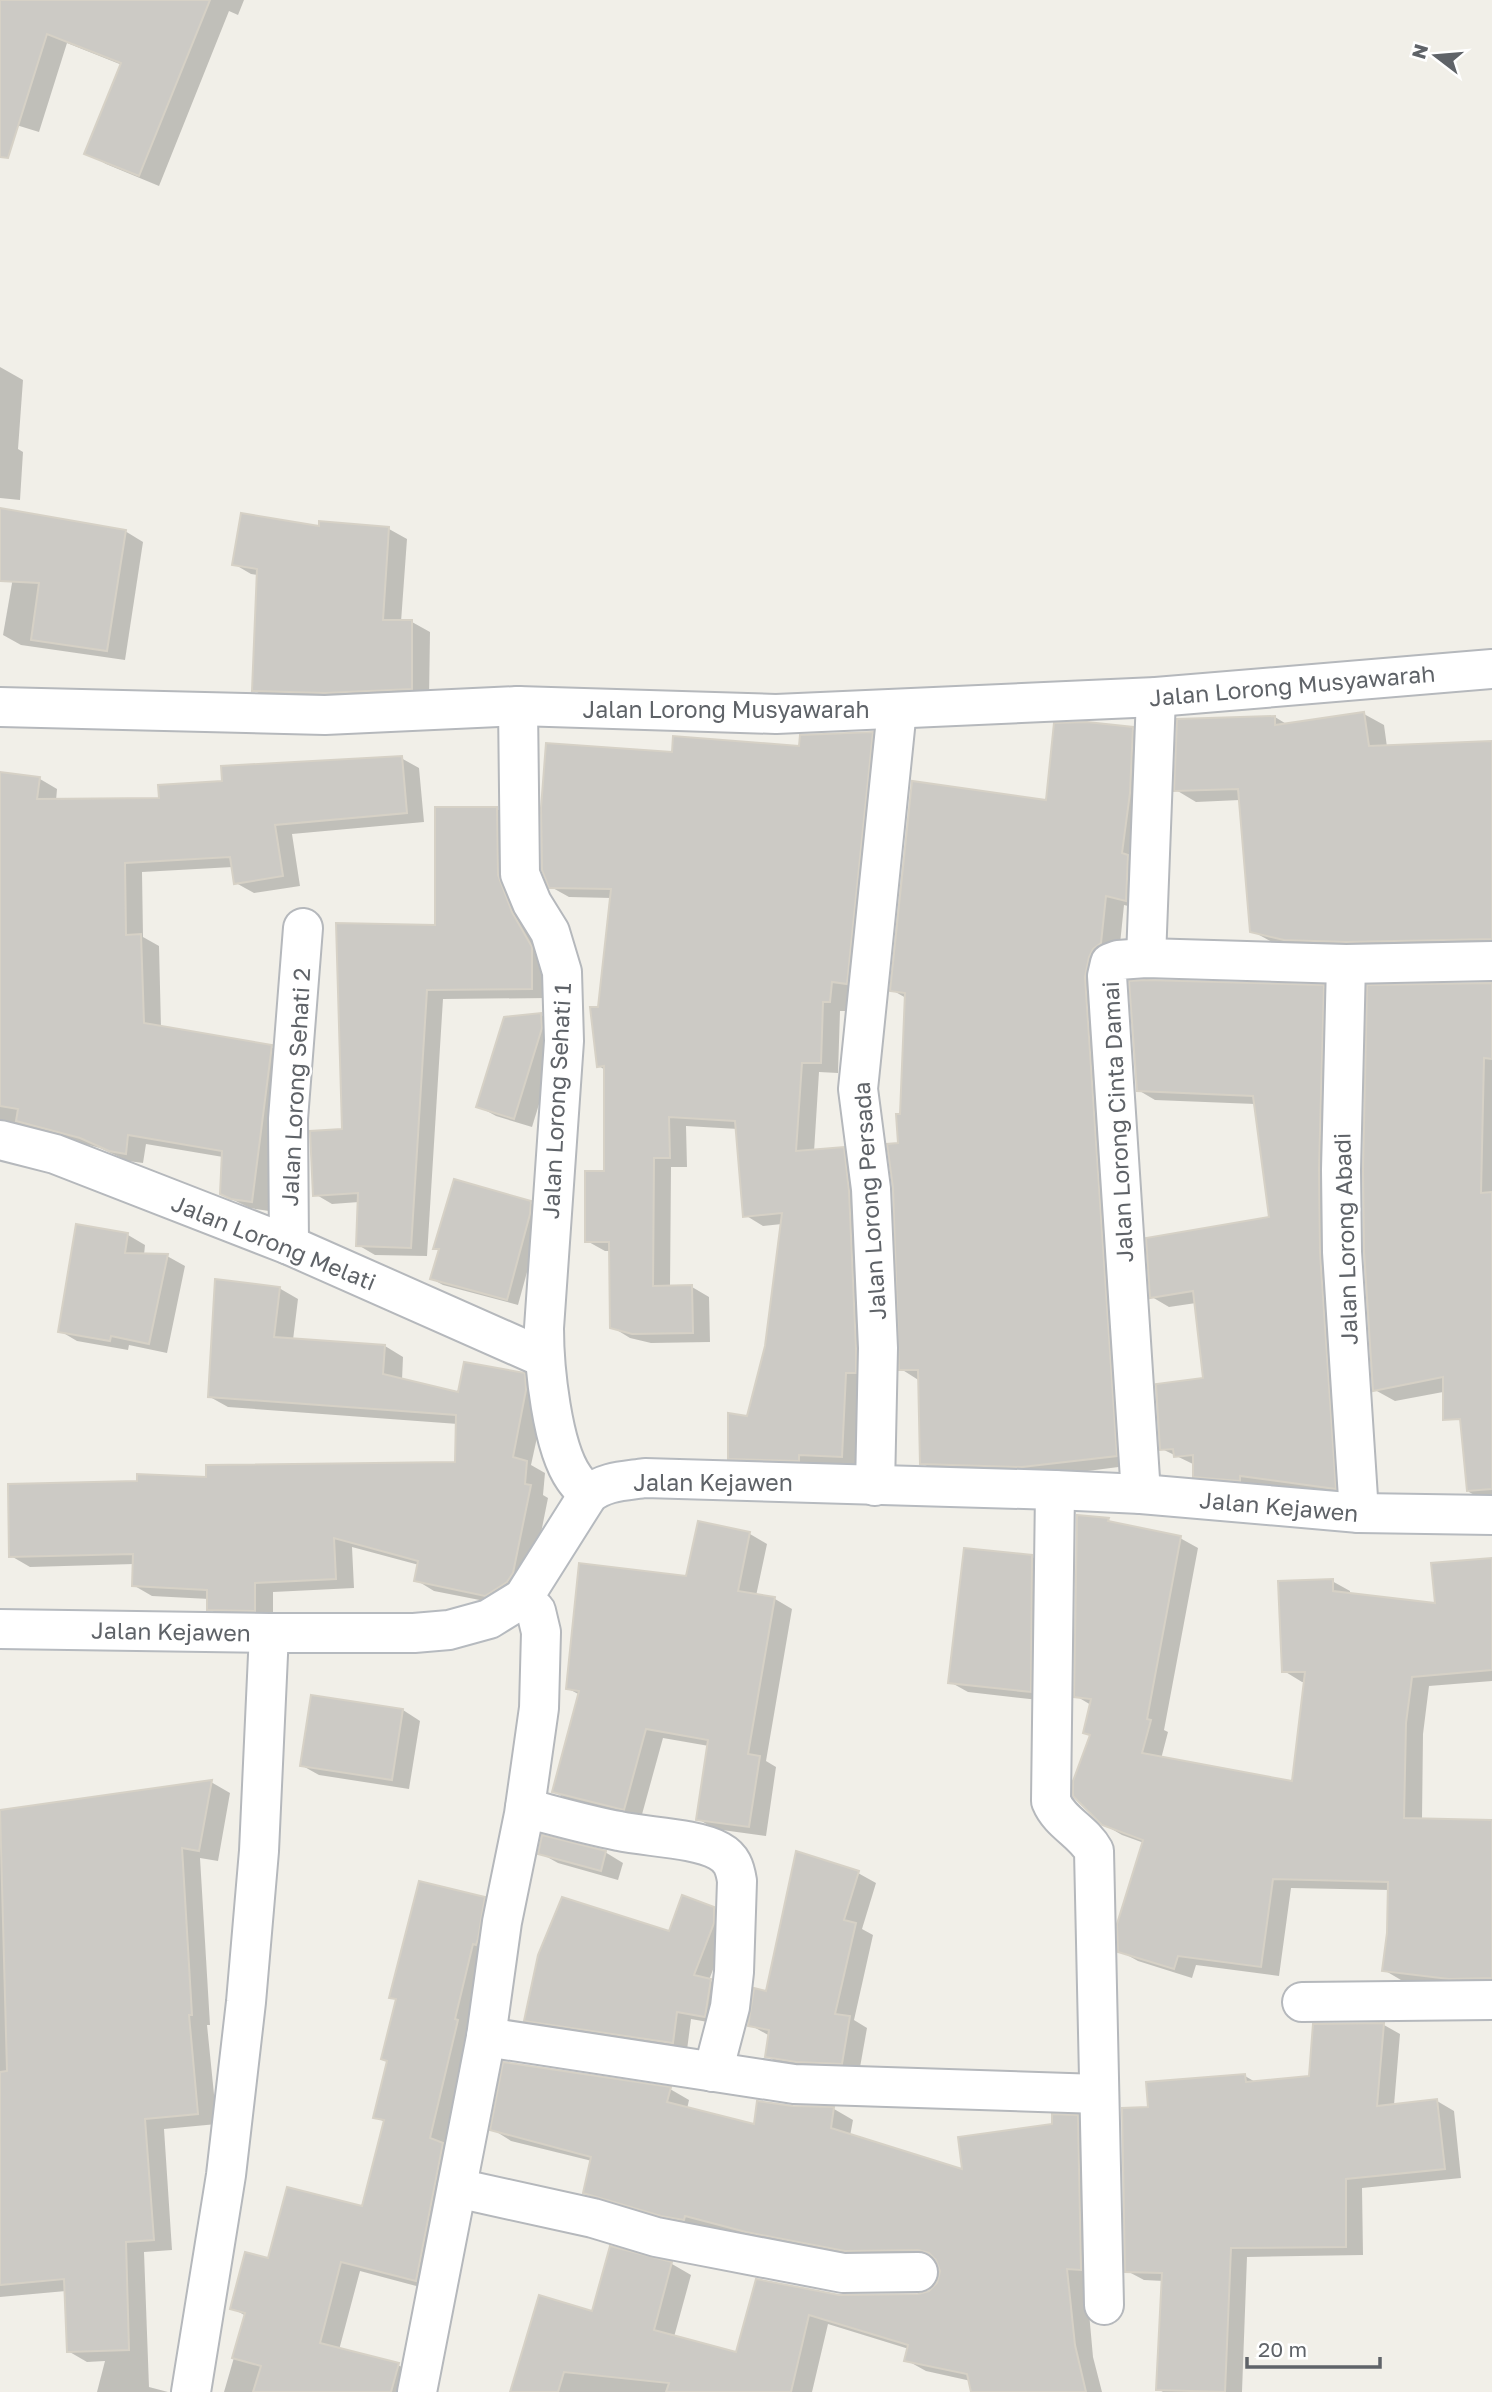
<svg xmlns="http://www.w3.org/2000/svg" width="1492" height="2392" font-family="'Golos Text',sans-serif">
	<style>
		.shadow { fill: #0003 }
		.building { fill: #cccac5; stroke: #d6d1c6; stroke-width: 2 }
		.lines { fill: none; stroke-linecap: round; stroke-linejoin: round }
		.street-casing { stroke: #b5b8bc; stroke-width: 42 }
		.secondary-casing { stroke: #b6babf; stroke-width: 42 }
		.street { stroke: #fff; stroke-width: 38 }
		.secondary { stroke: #fff; stroke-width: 38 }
		.labels { text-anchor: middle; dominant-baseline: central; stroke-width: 5; stroke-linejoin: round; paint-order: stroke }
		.street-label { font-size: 23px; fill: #5f6368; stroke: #fff }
	</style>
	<rect width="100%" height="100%" fill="#f1efe8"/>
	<!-- shadow -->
	<g class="shadow">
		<polygon points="0,0 244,0 238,15 229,11 159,186 106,164 87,153 122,65 67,43 39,132 0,120"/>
		<polygon points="0,367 23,380 18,449 23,452 20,500 0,498"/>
		<polygon points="24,514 125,531 143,542 125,660 21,645 3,635"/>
		<polygon points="321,523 389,529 407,539 401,622 412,622 430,632 429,698 271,701 254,690 259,575 251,574 234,564 320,528"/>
		<polygon points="1364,714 1384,725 1387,747 1492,743 1492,950 1306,951 1272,942 1252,931 1240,800 1196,802 1176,790 1275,717 1288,725"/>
		<polygon points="1132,729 1151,739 1144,910 1124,905 1119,954 1134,1465 1041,1477 940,1474 922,1463 920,1381 901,1369 900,1145 906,998 892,990 1047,802"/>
		<polygon points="872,733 890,743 847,1011 840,1011 838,1073 819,1072 814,1152 843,1149 861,1160 860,1466 747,1468 730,1458 749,1418 767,1346 782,1224 763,1226 745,1215 738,1129 686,1126 687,1167 671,1167 670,1287 692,1287 709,1297 710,1342 651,1343 630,1338 612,1327 611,1251 605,1251 587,1241 606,1173 605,1070 599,1066 599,1008 612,898 569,897 551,887 673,754 800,748"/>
		<polygon points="401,758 419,768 424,822 292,834 300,886 254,893 236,883 233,867 142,872 143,937 159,946 161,1028 271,1047 289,1057 269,1211 250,1208 221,1194 223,1157 146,1144 143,1163 128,1161 100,1148 25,1128 0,1131 0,774 40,779 57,789 56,801 161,800 223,782"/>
		<polygon points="497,809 514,819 548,958 548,998 443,999 427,1256 375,1255 358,1245 359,1202 332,1204 315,1194"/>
		<polygon points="1492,985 1492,1502 1487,1502 1469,1492 1459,1389 1395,1401 1375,1390"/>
		<polygon points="1323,987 1340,997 1352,1498 1257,1485 1257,1489 1212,1485 1195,1476 1195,1465 1162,1449 1205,1379 1196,1303 1169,1307 1152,1297 1271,1218 1255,1104 1155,1100 1138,1090"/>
		<polygon points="541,1015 559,1025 559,1039 532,1127 496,1116 478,1106"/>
		<polygon points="530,1203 542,1209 541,1221 518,1305 443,1285 432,1279 440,1250 435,1248"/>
		<polygon points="128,1235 145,1245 144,1255 167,1256 185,1266 167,1353 129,1345 128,1350 77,1341 60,1331"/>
		<polygon points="279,1288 298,1299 293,1340 385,1346 403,1357 402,1380 460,1394 524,1375 543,1386 545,1401 531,1465 545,1473 543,1495 548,1498 531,1583 505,1605 434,1591 416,1580 419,1565 352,1547 354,1588 273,1592 273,1621 227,1620 209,1609 209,1599 152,1596 133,1585 134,1564 30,1567 11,1556 208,1479 457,1463 458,1424 228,1407 210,1397"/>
		<polygon points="1108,1520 1117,1525 1180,1538 1198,1548 1164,1730 1168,1732 1161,1759 1294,1783 1306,1682 1302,1682 1284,1671 1332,1581 1350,1591 1350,1594 1437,1605 1492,1559 1492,1681 1429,1686 1423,1734 1422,1820 1492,1821 1492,1988 1469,1988 1401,1980 1384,1970 1388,1933 1390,1890 1291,1888 1279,1976 1196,1965 1192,1978 1138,1961 1120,1951 1144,1843 1122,1835 1103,1824 1092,1736 1085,1732 1091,1705 1076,1696"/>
		<polygon points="699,1523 750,1534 767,1544 756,1596 775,1599 792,1609 766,1761 776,1767 766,1836 715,1829 698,1819 709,1746 663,1738 641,1818 571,1801 554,1792 580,1695 567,1688 688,1578"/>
		<polygon points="1032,1557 1050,1567 1048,1701 968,1692 950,1682"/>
		<polygon points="403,1710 420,1721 409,1789 319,1775 301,1765"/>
		<polygon points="211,1782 230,1793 218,1861 200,1858 210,2025 207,2025 217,2124 164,2129 172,2250 144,2252 149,2387 168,2392 97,2392 105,2361 87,2362 68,2351 66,2291 0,2297 0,1812"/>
		<polygon points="605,1852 623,1863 618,1880 558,1863 540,1853"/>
		<polygon points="858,1873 876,1883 862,1929 873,1935 854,2020 867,2028 859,2073 784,2067 767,2056 770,2036 750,2025 767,1993"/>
		<polygon points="484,1898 503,1909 435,2291 360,2271 339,2350 398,2365 417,2376 413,2392 224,2392 246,2316 232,2308 269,2261 364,2208 385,2122 375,2117 389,2062 398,2001 391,1997"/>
		<polygon points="714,1908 728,1917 728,1931 709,1980 725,1989 719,2024 691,2019 687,2050 540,2028 526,2020"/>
		<polygon points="1384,2025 1400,2034 1394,2105 1437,2101 1454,2111 1461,2178 1362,2188 1363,2255 1247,2257 1242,2392 1163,2392 1158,2389 1164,2281 1144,2280 1127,2271 1150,2109 1245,2076 1257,2083 1310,2078"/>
		<polygon points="670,2089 689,2100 687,2109 755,2126 793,2108 834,2109 853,2120 850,2136 964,2172 1054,2126 1077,2117 1097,2128 1086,2279 1093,2357 1102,2392 973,2392 971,2381 926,2371 906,2360 909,2349 828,2324 812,2392 516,2392 593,2313 611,2248 672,2264 691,2275 674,2337 737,2354 757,2281 843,2297 919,2296 931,2292 939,2283 942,2272 939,2260 866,2261 766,2242 704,2226 703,2230 604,2204 585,2192 592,2161 511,2141 492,2129"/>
	</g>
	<!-- building -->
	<g class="building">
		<polygon points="0,0 210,0 139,176 84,154 121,63 47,34 8,158 0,157"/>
		<polygon points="0,508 126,530 107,651 31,640 39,583 0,581"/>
		<polygon points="241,513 319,526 319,521 389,527 383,620 412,620 412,689 325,693 252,691 257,569 232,565"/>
		<polygon points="1364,712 1369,746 1492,741 1492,939 1346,942 1284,940 1250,932 1238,789 1174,791 1177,719 1275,716 1275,725"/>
		<polygon points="1087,722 1133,727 1130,793 1122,853 1128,855 1126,901 1106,896 1101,943 1093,949 1089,957 1085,977 1117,1456 1022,1467 920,1464 918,1370 899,1370 893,1188 887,1144 898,1143 896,1114 900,1114 905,993 890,991 912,781 1046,800 1054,723"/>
		<polygon points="873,732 847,984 832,982 830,1002 823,1002 821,1063 802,1063 796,1151 844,1147 849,1191 856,1348 856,1373 846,1373 842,1457 799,1455 799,1461 728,1459 728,1413 747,1416 765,1346 782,1213 743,1217 735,1121 669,1117 670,1158 654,1158 653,1286 692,1285 693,1333 632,1334 610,1328 609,1242 585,1242 585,1171 604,1171 604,1066 597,1067 590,1007 598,1007 611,889 549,888 542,870 541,808 546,743 672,752 673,736 799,746 800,735"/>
		<polygon points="402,756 407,813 275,825 283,876 234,884 230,857 125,863 126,935 141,934 144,1023 272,1045 252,1202 231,1199 220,1194 222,1151 128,1135 126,1154 109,1151 80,1138 16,1121 18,1109 0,1106 0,772 40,777 37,799 159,798 158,785 222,781 221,766"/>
		<polygon points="435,807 497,807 498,875 512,912 532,947 532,989 427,990 411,1248 356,1246 358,1193 313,1196 310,1131 342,1129 336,923 435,925"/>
		<polygon points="1146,980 1324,985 1319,1169 1320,1252 1336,1489 1240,1476 1240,1481 1193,1477 1193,1455 1174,1457 1173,1449 1160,1450 1156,1384 1203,1378 1193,1291 1150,1298 1146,1238 1269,1217 1253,1096 1137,1091 1129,981"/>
		<polygon points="1492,983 1492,1059 1484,1058 1481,1193 1492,1192 1492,1489 1467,1491 1460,1419 1443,1420 1443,1377 1373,1391 1364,1251 1363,1170 1367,985"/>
		<polygon points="541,1013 542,1028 514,1119 476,1107 504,1017"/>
		<polygon points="454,1179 531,1201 530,1214 507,1300 430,1279 439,1249 433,1249"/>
		<polygon points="76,1224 128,1233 125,1253 168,1254 149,1344 111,1336 110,1341 58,1332"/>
		<polygon points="215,1279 280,1287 274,1337 385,1345 383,1374 458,1392 464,1362 525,1373 526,1390 513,1457 527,1461 525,1484 531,1485 513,1573 507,1582 485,1596 414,1581 418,1561 334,1538 336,1579 255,1583 255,1611 207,1610 207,1590 132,1586 133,1554 9,1557 8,1484 137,1481 137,1474 206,1477 206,1465 455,1462 456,1415 208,1397"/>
		<polygon points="1077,1515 1109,1518 1108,1521 1181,1536 1147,1719 1151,1720 1142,1753 1292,1781 1305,1672 1282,1672 1278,1581 1333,1579 1333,1591 1435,1603 1431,1563 1492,1558 1492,1670 1412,1677 1406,1723 1404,1818 1492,1820 1492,1978 1449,1979 1382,1971 1387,1933 1388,1882 1273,1879 1261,1967 1178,1956 1174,1969 1118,1952 1117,1924 1143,1840 1102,1825 1073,1796 1073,1781 1090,1735 1083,1733 1091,1699 1074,1697"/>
		<polygon points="698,1521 750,1532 738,1591 775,1597 748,1754 760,1756 749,1827 696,1820 708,1740 646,1729 624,1810 552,1792 579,1691 566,1689 579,1563 686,1576"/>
		<polygon points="964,1548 1032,1555 1031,1692 948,1683"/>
		<polygon points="311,1695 403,1709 392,1780 300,1766"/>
		<polygon points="212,1780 199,1851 182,1848 192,2015 189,2015 198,2114 145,2119 154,2240 126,2242 129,2350 67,2352 64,2279 0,2285 0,2072 7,2071 0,1810"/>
		<polygon points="542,1835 606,1851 601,1871 538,1854"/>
		<polygon points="796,1851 859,1871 844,1920 856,1923 835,2014 850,2016 842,2064 796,2062 765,2057 769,2030 748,2026 754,1988 766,1991"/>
		<polygon points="419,1881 485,1897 478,1939 476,1945 473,1944 455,2019 458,2020 430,2138 443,2143 416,2281 341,2262 320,2343 399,2363 391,2392 253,2392 261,2366 232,2358 245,2313 230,2309 245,2252 268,2258 287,2187 362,2206 384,2120 373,2118 387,2061 381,2059 396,1999 389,1998"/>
		<polygon points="682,1895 714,1907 714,1923 694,1975 711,1979 705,2017 677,2012 673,2043 524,2021 538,1955 562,1897 669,1931"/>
		<polygon points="1384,2023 1377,2106 1437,2099 1445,2169 1346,2179 1346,2247 1231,2248 1225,2392 1156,2390 1162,2273 1125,2272 1122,2108 1148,2107 1146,2082 1245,2074 1246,2082 1309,2076 1313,2024"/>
		<polygon points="503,2062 671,2087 667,2102 754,2124 757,2101 793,2106 834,2107 831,2128 962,2169 958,2137 1052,2124 1052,2114 1078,2115 1081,2270 1067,2269 1075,2345 1086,2392 971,2392 967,2374 904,2361 908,2345 809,2315 791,2392 666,2392 669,2383 564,2372 558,2392 510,2392 539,2295 592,2311 610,2246 672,2262 654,2330 736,2352 756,2279 839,2295 918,2294 929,2291 937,2283 940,2271 936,2260 929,2253 918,2250 845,2251 746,2232 685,2216 684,2220 661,2216 583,2193 591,2157 490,2130"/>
	</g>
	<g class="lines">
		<defs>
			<g id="street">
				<path d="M 518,706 L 520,874 L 532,903 L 550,932 L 562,972 L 564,1041 L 544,1328 C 544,1367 552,1447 574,1478 C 578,1484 584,1490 588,1495"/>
				<polyline points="0,707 325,715 518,706 776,714 1156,697 1492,669"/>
				<polyline points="1146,958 1156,697"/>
				<polyline points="1346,964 1341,1170 1342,1252 1359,1513"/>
				<polyline points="0,1140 55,1154 289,1245 544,1358"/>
				<polyline points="289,1245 288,1119 303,928"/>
				<polyline points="875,1486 878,1348 871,1189 858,1089 897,709"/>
				<path d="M 1055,1490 L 1051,1801 C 1060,1823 1083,1831 1094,1851 L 1104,2305"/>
				<polyline points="1141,1494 1107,976 1110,963 1118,960 1146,958 1346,964 1492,961"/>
				<path d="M 525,1808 C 556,1816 587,1825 619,1831 C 646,1837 696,1838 719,1851 C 732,1858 735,1868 737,1881 L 734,1972 L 730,2007 L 713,2072"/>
				<polyline points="1302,2002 1492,2000"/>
				<polyline points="486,2037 794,2084 1099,2094"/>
				<polyline points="457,2188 593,2218 656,2237 843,2273 918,2272"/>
				<polyline points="191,2392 226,2175 246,2002 259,1851 269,1633"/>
				<polyline points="417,2392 486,2037 502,1922 524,1814 539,1708 541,1632 536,1611 523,1598"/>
			</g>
			<path id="secondary" d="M 0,1629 L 269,1633 L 414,1633 L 449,1630 L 489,1619 L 523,1598 L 588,1495 C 604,1481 625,1481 645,1478 L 1055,1490 L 1141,1494 L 1359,1513 L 1492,1515"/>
		</defs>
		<!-- street casing -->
		<use href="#street" class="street-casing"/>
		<!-- secondary casing -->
		<use href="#secondary" class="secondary-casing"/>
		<!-- street -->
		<use href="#street" class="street"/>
		<!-- secondary -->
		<use href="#secondary" class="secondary"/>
	</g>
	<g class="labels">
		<!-- street labels -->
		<g class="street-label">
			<text transform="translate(1292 685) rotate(-5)">Jalan Lorong Musyawarah</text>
			<text x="726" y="709">Jalan Lorong Musyawarah</text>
			<text transform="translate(295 1087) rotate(-87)">Jalan Lorong Sehati 2</text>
			<text transform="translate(556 1101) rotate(-87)">Jalan Lorong Sehati 1</text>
			<text transform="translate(1117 1122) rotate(-93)">Jalan Lorong Cinta Damai</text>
			<text transform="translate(869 1201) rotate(-94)">Jalan Lorong Persada</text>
			<text transform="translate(1345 1239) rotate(-92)">Jalan Lorong Abadi</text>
			<text transform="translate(274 1242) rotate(22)">Jalan Lorong Melati</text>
			<text x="713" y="1482">Jalan Kejawen</text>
			<text transform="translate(1279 1506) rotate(5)">Jalan Kejawen</text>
			<text transform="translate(171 1631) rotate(1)">Jalan Kejawen</text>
		</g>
	</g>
	<!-- north arrow -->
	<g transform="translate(1436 56) rotate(286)" stroke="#ffffff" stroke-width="5" paint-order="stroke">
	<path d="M0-5L12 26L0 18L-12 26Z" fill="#5f6368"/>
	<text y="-10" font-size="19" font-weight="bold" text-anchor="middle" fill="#5f6368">N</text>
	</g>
	<!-- scale -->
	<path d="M1247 2357v10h133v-10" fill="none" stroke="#5f6368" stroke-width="3.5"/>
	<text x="1258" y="2357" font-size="21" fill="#5f6368" stroke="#ffffff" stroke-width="5" paint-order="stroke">20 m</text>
</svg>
